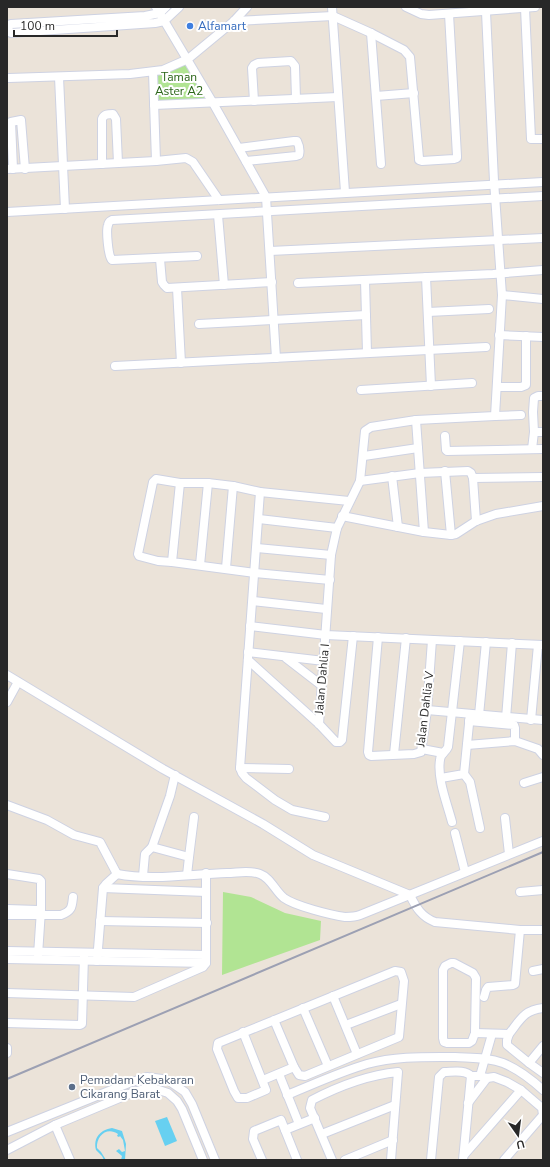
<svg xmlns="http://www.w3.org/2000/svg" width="550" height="1167" font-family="'Nunito Sans',sans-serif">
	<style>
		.green { fill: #b1e493 }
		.water { fill: #67d0f1 }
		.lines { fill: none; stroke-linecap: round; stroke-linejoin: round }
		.minor-casing { stroke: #ced2e2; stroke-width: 10 }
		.minor { stroke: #fff; stroke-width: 8 }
		.rail { stroke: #9ca0b3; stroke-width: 2 }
		.shop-dot { fill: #3f7fe0; stroke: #fff; stroke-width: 1.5 }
		.service-dot { fill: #5c6f8a; stroke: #fff; stroke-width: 1.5 }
		.labels { text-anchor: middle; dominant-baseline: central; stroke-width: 4; stroke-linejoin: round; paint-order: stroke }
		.shop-label { font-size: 12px; fill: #366cbe; stroke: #fff; text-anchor: start }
		.park-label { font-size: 12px; fill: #2a6517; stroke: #fff }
		.street-label { font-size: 12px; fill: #282828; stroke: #fff }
		.service-label { font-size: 12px; fill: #4e5e75; stroke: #fff; text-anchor: start }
	</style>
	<rect width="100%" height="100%" fill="#ebe3d9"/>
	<!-- green -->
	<g class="green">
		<polygon points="187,61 212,101 158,103 157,72"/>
		<polygon points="223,892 251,897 285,913 321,921 320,940 222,975"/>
	</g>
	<!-- water -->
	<g class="water">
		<polygon points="167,1117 177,1141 165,1146 155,1121"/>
		<path d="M 112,1128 L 122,1131 L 126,1144 L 125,1160 L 121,1160 L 122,1156 L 116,1151 L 119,1149 L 122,1152 L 125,1151 L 123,1140 L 120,1136 L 119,1137 L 117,1136 L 118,1134 C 107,1126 96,1136 97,1148 L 101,1152 L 106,1160 L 104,1160 L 102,1156 L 96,1150 C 93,1138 100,1130 112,1128 Z"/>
	</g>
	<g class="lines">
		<defs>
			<g id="minor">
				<polyline points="156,7 213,103 266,197 276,358"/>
				<polyline points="166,7 160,13 145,16 11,24 8,25 9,32 11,33 155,23 164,21 179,7"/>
				<polyline points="332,7 345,192"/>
				<polyline points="406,7 421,14 429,15 535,7"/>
				<polyline points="525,8 531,139 543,139"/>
				<polyline points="234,21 333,16 371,33 404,50 410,57 419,158 419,160 422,161 454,159 457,158 457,156 449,14"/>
				<polyline points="371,33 381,164"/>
				<polyline points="153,72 156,161"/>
				<polyline points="59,77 65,209"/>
				<polyline points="9,78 130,74 163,70 188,59 234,21 247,7"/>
				<polyline points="376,96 414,93"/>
				<polyline points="254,101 252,68 254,65 258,63 291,61 295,66 296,99"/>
				<polyline points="154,105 338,97"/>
				<path d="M 239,148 L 294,141 L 297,141 C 299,145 300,151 299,155 L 296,156 L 246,161"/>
				<path d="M 102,164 L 102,119 C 104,114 108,114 113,114 L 116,119 L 118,163"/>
				<polyline points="7,169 156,161 186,158 193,162 219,200"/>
				<polyline points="13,169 11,122 21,120 25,169"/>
				<polyline points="7,212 543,182"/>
				<polyline points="218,215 224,285"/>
				<polyline points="270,251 543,238"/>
				<path d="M 197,256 L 112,260 C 108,256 106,230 108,225 C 109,221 109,222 112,220 L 543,196"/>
				<polyline points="160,259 162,282 164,285 167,288 272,282"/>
				<polyline points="426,277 431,386"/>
				<polyline points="365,280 367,353"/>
				<polyline points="298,283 493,274 543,270"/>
				<polyline points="177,288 181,363"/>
				<polyline points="502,295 543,299"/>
				<polyline points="428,312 489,309"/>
				<polyline points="199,324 366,315"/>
				<polyline points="499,335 543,337"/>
				<polyline points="115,366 486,347"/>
				<polyline points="497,387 521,387 526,385 526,336"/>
				<polyline points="361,390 472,383"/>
				<polyline points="543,396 538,396 534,398 533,412 534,432 543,432"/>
				<polyline points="495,416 521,415"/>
				<polyline points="416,420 424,532"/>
				<polyline points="445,436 446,450 447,451 543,449"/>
				<polyline points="532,449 534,432"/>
				<polyline points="364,456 418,448"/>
				<polyline points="445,471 451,535"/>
				<polyline points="392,476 398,527"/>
				<polyline points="473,478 543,477"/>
				<polyline points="360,481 420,473 468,471 471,473 473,478 476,521"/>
				<polyline points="180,483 172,562 255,573 330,580"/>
				<polyline points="260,492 240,768 242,773 246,778 275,800 292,810 325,817"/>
				<polyline points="342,516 424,532 451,535 456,534 476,521 496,514 543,506"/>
				<polyline points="259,519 337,528"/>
				<polyline points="257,548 331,555"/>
				<polyline points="172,562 158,561 139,556 138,554 153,482 156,479 180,483 208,483 233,486 260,492 349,501"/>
				<polyline points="200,565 208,483"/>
				<polyline points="226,568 233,486"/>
				<polyline points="253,601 326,609"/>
				<polyline points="250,626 326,635 543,645"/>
				<polyline points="378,637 368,752 369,755 371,756 414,754 421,752 427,710 432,640"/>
				<polyline points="248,652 324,661"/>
				<polyline points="286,658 321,685"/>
				<polyline points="248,660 319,724 336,742 340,742 342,740 353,636"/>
				<path d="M 7,675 L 163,769 L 263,824 L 313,855 L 410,895 C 416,908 422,917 435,922 L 520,930 L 543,930"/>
				<polyline points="7,702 18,682"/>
				<polyline points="427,710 543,720"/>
				<polyline points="479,715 486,642"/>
				<polyline points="506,718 512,643"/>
				<polyline points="531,720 538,645"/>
				<polyline points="469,721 514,725 515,728 515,741"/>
				<polyline points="319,724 331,555 337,528 360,481 365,431 371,427 416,420 495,416 502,295 494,181 486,12"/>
				<polyline points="467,745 515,741 538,749 543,755"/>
				<polyline points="422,749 443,753"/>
				<polyline points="394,754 406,638"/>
				<polyline points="240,768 289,769"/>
				<polyline points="464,774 470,782 480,828"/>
				<polyline points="441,778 464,774 470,714"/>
				<polyline points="524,783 543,777"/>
				<polyline points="7,805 47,820 74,835 100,842 117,874"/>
				<polyline points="505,818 509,854"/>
				<path d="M 452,822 C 447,803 437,779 440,760 C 440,754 446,752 448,747 L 460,641"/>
				<polyline points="455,833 465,872"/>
				<polyline points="152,847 189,857 187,875"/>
				<polyline points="189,857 194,817"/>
				<polyline points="7,874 39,879 41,881 41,910 38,955"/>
				<polyline points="143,876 145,854 152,847 170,796 175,775"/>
				<polyline points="103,888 206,892"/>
				<polyline points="520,892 543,890"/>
				<polyline points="7,909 38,910"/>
				<path d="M 7,915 L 61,915 C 72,911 72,907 73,897"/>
				<polyline points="100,921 207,923"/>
				<polyline points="7,951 206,955"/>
				<polyline points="7,959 206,963"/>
				<path d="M 97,961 L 103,888 L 106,884 L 117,874 C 153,881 190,874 227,873 C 237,873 250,870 260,874 C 271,878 275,891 284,898 C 295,906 331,915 345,917 C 350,917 355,917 360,915 L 543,841"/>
				<polygon points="451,963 454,963 473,973 476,978 475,1033 472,1041 469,1043 447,1043 444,1042 443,1038 443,970 445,966"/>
				<polyline points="533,971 543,969"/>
				<polyline points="7,993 134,997 203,967 206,963 206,873"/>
				<polyline points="333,996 357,1054"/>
				<polyline points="484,997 486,990 488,987 513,985 515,984 520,930"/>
				<polyline points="303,1008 328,1066"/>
				<polyline points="7,1023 80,1025 82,1024 84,956"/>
				<polyline points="346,1025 401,1004"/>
				<polyline points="243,1032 266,1090 247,1098 238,1098 234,1091 217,1049 218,1043 395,971 401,972 404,981 399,1037 305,1076 299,1075 294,1067 274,1020"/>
				<path d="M 475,1033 L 509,1034 C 520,1020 524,1010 543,1008"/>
				<polyline points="509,1034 507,1040 507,1045 529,1063 543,1073"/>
				<polyline points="7,1048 7,1053"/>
				<polyline points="529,1063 543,1046"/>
				<polyline points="279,1074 299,1124"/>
				<polyline points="480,1076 492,1034"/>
				<polyline points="263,1080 294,1067"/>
				<path d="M 287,1095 C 314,1084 340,1072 367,1064 C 396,1056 425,1057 455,1057 C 471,1058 487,1057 503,1063 C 518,1069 531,1079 543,1090"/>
				<polyline points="468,1103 487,1078"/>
				<polyline points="55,1125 70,1160"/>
				<polyline points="285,1130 315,1118"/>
				<polyline points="7,1132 129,1083 147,1077 162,1079 169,1081 185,1092 192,1104 215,1160"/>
				<polyline points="322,1134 395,1105"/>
				<polyline points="7,1150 55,1125 134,1092 150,1087 168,1093 177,1101 182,1109 203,1160"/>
				<polyline points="464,1155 521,1090 507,1082 494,1077 487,1078 480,1076 471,1076"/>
				<polyline points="262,1160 253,1139 254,1131 281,1120 297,1160"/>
				<path d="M 332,1160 L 310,1108 L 312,1100 C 339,1086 368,1075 398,1072 L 391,1160"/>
				<polyline points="345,1160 393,1140"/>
				<path d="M 431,1160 L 439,1077 L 444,1072 C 452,1072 465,1069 471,1076 L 463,1160"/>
				<polyline points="504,1160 543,1115 542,1108 521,1090"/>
			</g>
		</defs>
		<!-- minor casing -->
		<use href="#minor" class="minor-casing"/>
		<!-- minor -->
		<use href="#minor" class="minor"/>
		<!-- rail -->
		<polyline class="rail" points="7,1079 543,852"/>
	</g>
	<!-- markers -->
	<circle class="shop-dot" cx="190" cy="26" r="4"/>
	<circle class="service-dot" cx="72" cy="1087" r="4"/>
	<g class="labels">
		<!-- shop labels -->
		<g class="shop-label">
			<text x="198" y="26">Alfamart</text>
		</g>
		<!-- park labels -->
		<g class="park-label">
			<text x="179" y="77">Taman<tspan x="179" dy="14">Aster A2</tspan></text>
		</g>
		<!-- street labels -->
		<g class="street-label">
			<text transform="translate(322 679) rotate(-85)">Jalan Dahlia I</text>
			<text transform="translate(425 709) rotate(-83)">Jalan Dahlia V</text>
		</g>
		<!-- service labels -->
		<g class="service-label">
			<text x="80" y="1080">Pemadam Kebakaran<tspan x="80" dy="14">Cikarang Barat</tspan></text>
		</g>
	</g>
	<!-- border -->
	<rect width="550" height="1167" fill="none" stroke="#282828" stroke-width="16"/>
	<!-- north arrow -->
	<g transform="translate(518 1135) rotate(166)" stroke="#ffffff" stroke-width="3" paint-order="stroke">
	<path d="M0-3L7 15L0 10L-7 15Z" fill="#282828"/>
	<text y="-6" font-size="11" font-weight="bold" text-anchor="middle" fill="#282828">U</text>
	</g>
	<!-- scale -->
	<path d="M14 30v6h103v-6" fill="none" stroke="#282828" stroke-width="2"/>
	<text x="20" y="30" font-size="12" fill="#282828" stroke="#ffffff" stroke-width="3" paint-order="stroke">100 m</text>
</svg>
